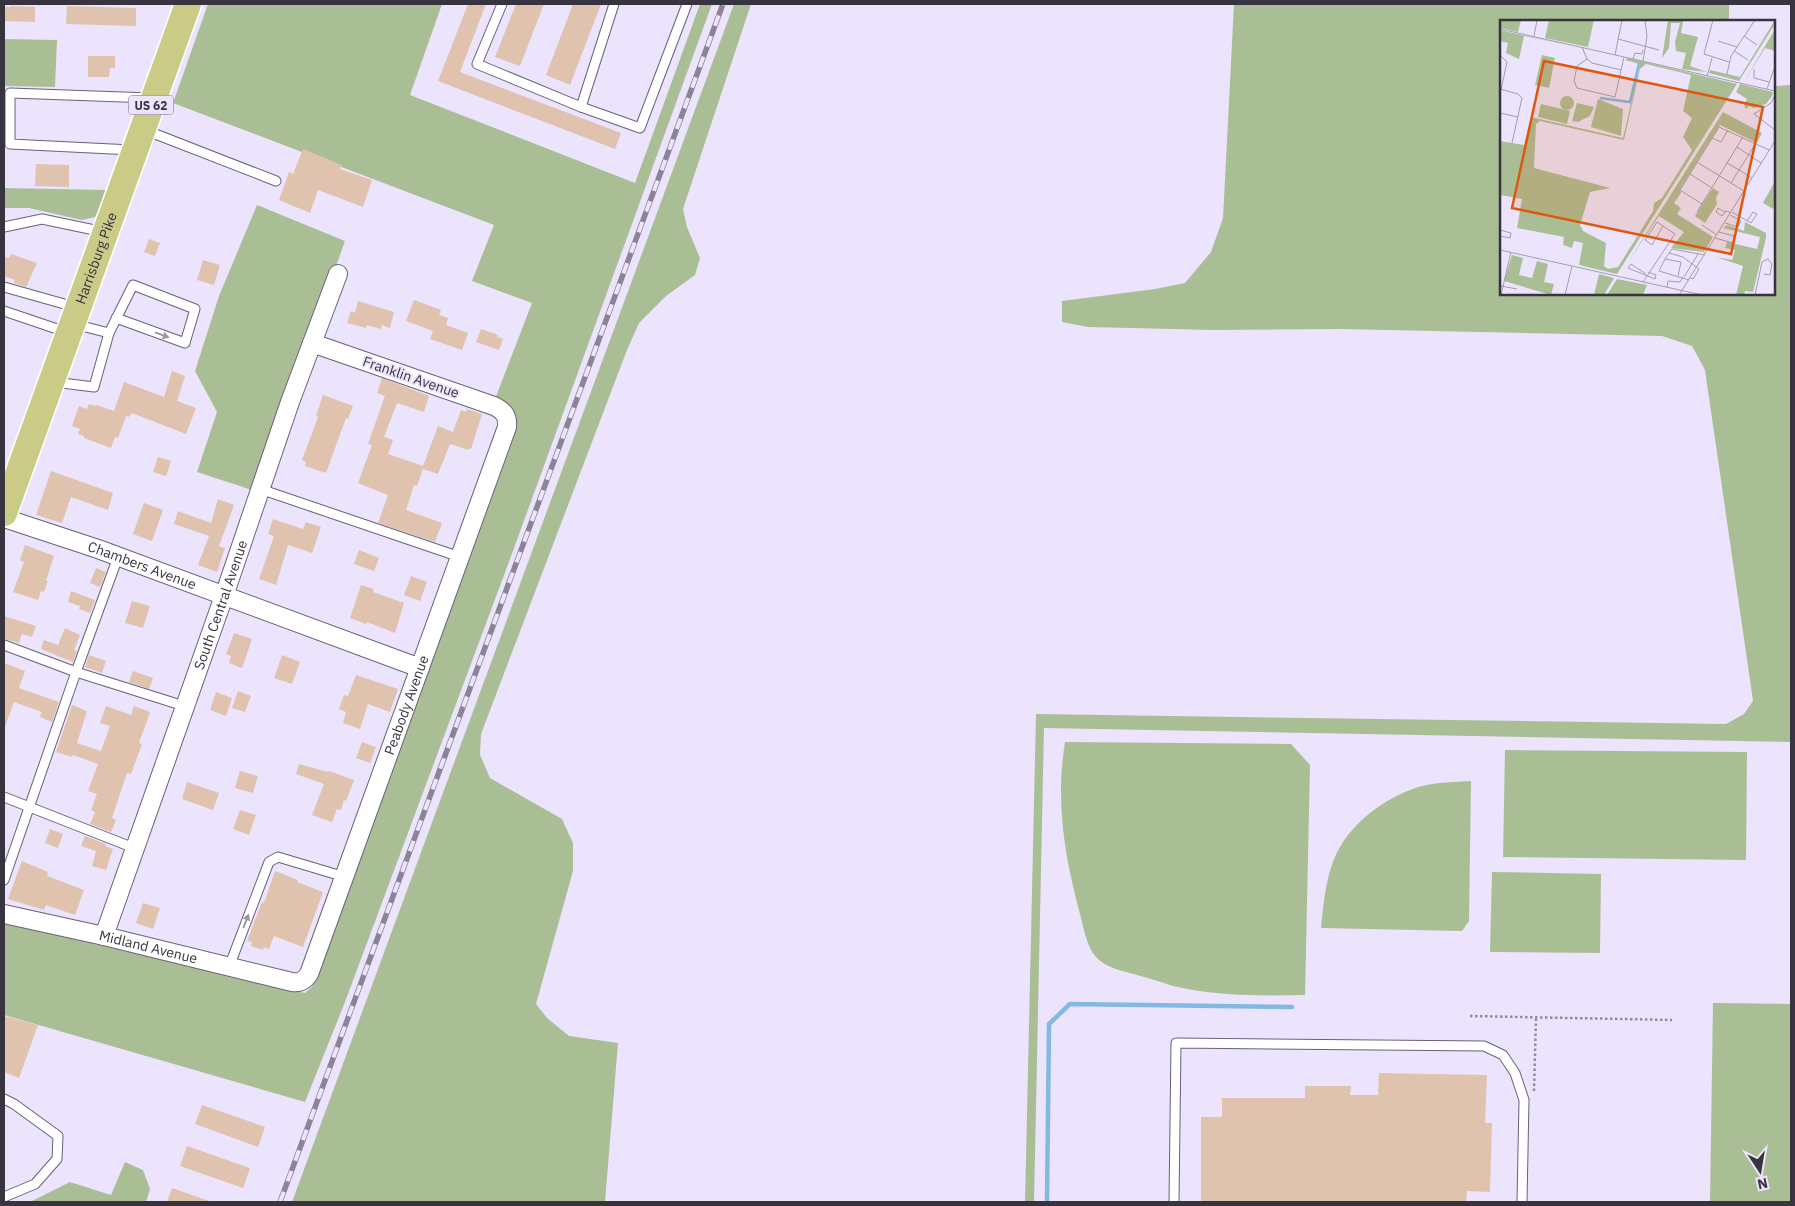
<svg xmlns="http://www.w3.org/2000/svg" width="1795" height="1206" font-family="'IBM Plex Sans',sans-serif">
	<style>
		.green { fill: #aabe96 }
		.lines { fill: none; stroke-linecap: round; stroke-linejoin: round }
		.stream { stroke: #83b8e2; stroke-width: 4.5 }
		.building { fill: #dfc3af }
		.service-casing { stroke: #69607a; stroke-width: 11 }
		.minor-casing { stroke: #69607a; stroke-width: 20 }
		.primary-casing { stroke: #fff; stroke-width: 29 }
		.path { stroke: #908a9c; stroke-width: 2.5; stroke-dasharray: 2.5 2.5; stroke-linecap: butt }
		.service { stroke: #fff; stroke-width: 9 }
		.minor { stroke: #fff; stroke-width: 18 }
		.primary { stroke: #c9cb87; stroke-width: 26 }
		.rail-casing { stroke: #8a8496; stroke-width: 5.5 }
		.rail { stroke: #ece4fc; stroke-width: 4; stroke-dasharray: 11; stroke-linecap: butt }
		.oneway { fill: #9b999f }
		.labels { text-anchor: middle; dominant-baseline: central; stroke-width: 4; stroke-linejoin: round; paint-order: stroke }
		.shield { fill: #ece4fc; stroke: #6d6878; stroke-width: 1 }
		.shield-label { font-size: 12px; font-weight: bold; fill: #37333f }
		.street-label { font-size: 14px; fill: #37333f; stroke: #ece4fc }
		.inset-river { fill: none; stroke: #83b8e2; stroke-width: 2.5 }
		.inset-road { fill: none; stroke: #a49db0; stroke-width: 1 }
		.view { fill: #df570f; fill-opacity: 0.15; stroke: #df570f; stroke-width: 2.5 }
		.inset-edge { fill: none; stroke: #37333f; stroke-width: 2.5 }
	</style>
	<rect width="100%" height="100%" fill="#ece4fc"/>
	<!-- green -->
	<g class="green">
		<polygon points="208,4 442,4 410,95 635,183 700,4 712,4 513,551 345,1002 305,1102 4,1015 4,923 305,993 312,987 510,437 495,399 532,303 472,281 494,225 173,103"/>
		<polygon points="734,4 751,4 683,209 687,227 700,258 695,275 666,296 639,323 627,350 481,734 480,755 490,778 562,819 573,843 573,871 536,1004 547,1018 569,1036 618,1043 605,1202 292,1202"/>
		<polygon points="1234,4 1729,4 1729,21 1501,21 1501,294 1774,294 1774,86 1791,85 1791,742 1044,728 1034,1202 1025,1202 1036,714 1726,724 1744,714 1753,701 1705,370 1692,346 1662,336 1340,329 1214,330 1088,327 1062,322 1062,301 1155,289 1185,283 1211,252 1223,218"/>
		<polygon points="4,39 57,40 55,87 4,86"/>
		<polygon points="4,188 106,190 101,206 95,217 82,220 29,208 4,208"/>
		<polygon points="257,205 345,241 255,491 197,472 217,412 195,371 219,296"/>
		<path d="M 1065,742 L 1291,744 L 1310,765 L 1305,995 C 1261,996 1215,996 1173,986 C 1161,982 1149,978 1137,975 C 1123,971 1106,968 1096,957 C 1087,947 1084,930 1081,918 C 1065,858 1055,804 1065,742 Z"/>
		<polygon points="1505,750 1747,752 1746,860 1503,857"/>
		<path d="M 1471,781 L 1469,921 L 1462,931 L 1321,928 C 1324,901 1326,871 1340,847 C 1357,818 1390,795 1422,786 C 1438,782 1455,782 1471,781 Z"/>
		<polygon points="1492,872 1601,874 1600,953 1490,952"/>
		<polygon points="1713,1003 1791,1004 1791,1202 1710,1202"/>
		<polygon points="125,1162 143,1170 150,1189 146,1202 30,1202 70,1182 111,1195"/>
	</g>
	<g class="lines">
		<!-- stream -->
		<polyline class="stream" points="1047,1202 1049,1024 1070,1004 1292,1007"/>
	</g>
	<!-- building -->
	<g class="building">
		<polygon points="468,4 486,4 460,72 621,133 615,149 438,81"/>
		<polygon points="516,4 544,4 520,66 495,57"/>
		<polygon points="573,4 601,4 570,85 546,75"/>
		<polygon points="11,6 35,7 35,22 4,21 4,7 11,7"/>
		<polygon points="67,6 136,8 136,26 66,24"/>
		<polygon points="88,56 115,56 115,68 110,68 109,77 88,77"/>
		<polygon points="303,149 342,165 340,169 372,180 363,207 318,190 310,213 279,200 289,172 293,174"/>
		<polygon points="36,164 69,165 69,187 35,186"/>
		<polygon points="149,239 160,243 155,256 144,252"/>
		<polygon points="11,254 37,263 26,287 14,283 15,280 4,276 4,257 9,258"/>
		<polygon points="203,260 220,265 214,285 197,280"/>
		<polygon points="414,300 441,310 439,315 448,318 446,325 468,333 462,350 430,339 433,331 406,321"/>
		<polygon points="358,301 394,312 390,328 382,325 381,329 367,325 366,328 347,323 351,311 355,313"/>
		<polygon points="481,329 498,335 497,337 503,339 499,350 476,342"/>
		<polygon points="172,371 185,376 177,401 196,408 186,434 132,413 129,417 126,416 118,438 115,437 111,448 84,438 84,436 78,434 80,429 72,426 79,406 87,409 89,404 96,406 96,405 114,411 124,382 164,397"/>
		<polygon points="382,378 429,396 424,412 397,403 384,437 393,440 388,454 423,466 438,426 453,432 461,410 466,412 467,409 482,414 471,449 469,448 469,450 450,444 438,474 423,469 417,486 414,485 406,510 442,523 435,542 378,523 388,495 358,483 372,445 368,444 385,396 377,393"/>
		<polygon points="323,395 353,406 348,419 346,418 326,473 305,466 306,462 302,460 318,417 316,416"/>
		<polygon points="158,457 171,461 166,476 153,472"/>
		<polygon points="51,471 113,493 108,510 71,497 62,523 36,515"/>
		<polygon points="218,499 234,505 219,546 225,548 217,572 198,565 209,536 174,524 178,511 211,523"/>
		<polygon points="144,503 163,510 152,541 133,534"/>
		<polygon points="273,519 303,529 306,522 321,527 312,553 288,545 276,585 259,579 274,536 268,534"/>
		<polygon points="25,545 54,556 46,581 48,581 44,592 41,591 38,600 13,592 24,562 20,560"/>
		<polygon points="359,550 379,558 374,571 354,564"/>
		<polygon points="96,568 106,572 100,587 90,583"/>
		<polygon points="411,576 427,582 420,601 404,595"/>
		<polygon points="361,585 374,589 373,592 404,603 395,633 367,622 366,624 350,618"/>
		<polygon points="71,591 95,600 90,613 79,609 80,606 68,602"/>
		<polygon points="132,601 150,606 143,628 125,623"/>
		<polygon points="4,616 36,626 32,637 22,634 19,643 4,639"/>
		<polygon points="65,628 80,635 74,650 77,651 73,662 41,649 44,640 58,645"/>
		<polygon points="234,633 252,639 242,668 229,663 231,656 226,654"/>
		<polygon points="89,655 106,661 102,673 85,667"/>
		<polygon points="282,655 300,662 292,684 274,678"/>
		<polygon points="4,663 25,671 19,688 59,702 52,722 40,717 42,712 14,702 5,727 4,727"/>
		<polygon points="133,671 153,678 149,689 129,682"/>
		<polygon points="356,675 398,689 390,712 368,704 360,729 343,723 346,712 339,709 344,695 348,696"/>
		<polygon points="238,691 251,696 245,712 232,708"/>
		<polygon points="216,692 232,698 226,716 210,710"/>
		<polygon points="72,705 87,711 77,743 101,751 110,726 100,723 106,706 131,715 134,706 150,712 139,743 142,744 131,774 127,773 112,818 116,820 111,832 90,824 95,812 91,810 97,794 88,791 98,764 73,755 72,757 56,752"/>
		<polygon points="362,742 376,747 370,763 356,758"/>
		<polygon points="299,764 328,772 329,771 354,780 346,801 344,800 341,810 337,809 332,822 312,815 324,784 296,774"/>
		<polygon points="240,771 258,776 253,793 235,788"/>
		<polygon points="187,782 219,793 213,810 182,799"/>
		<polygon points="240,810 256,815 249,835 233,829"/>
		<polygon points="50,829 63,834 58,848 45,843"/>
		<polygon points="85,836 106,844 105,846 113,849 106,870 92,866 96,851 81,846"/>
		<polygon points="22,861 48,872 47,876 84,890 75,915 46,905 44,910 8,899"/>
		<polygon points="275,871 298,880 297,882 323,892 303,947 274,936 269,949 264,947 263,950 251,946 252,942 247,941 262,902 264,903"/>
		<polygon points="143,903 160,908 153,929 136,923"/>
		<polygon points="4,1016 38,1025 19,1078 4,1072"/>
		<polygon points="1379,1073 1487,1075 1485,1123 1492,1123 1490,1192 1467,1191 1466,1202 1201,1202 1201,1117 1222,1117 1222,1098 1305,1098 1305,1086 1351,1086 1350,1095 1378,1095"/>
		<polygon points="202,1105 265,1127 258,1147 195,1124"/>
		<polygon points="187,1146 250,1168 243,1188 180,1166"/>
		<polygon points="172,1188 209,1201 208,1202 167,1202"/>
	</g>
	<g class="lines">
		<defs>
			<g id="service">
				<polyline points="502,4 477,64 581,107 640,128 687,4"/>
				<polyline points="581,107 614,4"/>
				<polyline points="145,130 276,181"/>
				<polyline points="132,150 10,144 10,93 151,98"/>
				<polyline points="4,227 42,219 104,232"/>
				<polyline points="4,287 75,307"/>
				<polyline points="4,311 66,332"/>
				<polyline points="74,324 109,333 133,285 195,309 185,343 116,318"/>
				<polyline points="54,382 94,387 109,333"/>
				<polyline points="260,489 460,557"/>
				<polyline points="118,557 76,672 184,706"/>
				<polyline points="4,645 76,672 4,880"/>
				<polyline points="4,797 134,848"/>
				<polyline points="229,967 269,862 278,857 345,877"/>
				<polyline points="4,1099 14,1104 58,1136 57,1159 35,1184 4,1197"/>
				<polyline points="1174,1202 1176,1043 1484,1046 1503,1055 1515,1073 1524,1100 1522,1202"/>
			</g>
			<g id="minor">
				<path id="s1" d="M 4,518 L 98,549 L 420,668"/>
				<path id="s2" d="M 4,914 L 104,936 L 292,982 C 300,983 304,981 309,974 L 507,427 C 508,416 504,411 494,406 L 312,343"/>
				<path id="s3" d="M 104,936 L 224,596 L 290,402 L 338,274"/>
			</g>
			<g id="primary">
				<path id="s4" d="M 4,513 L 188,4"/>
			</g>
		</defs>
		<!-- service casing -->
		<use href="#service" class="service-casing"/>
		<!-- minor casing -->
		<use href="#minor" class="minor-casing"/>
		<!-- primary casing -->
		<use href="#primary" class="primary-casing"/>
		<!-- path -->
		<g class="path">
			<polyline points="1470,1016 1672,1020"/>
			<polyline points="1534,1091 1536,1018"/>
		</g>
		<!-- service -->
		<use href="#service" class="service"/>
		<!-- minor -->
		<use href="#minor" class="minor"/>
		<!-- primary -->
		<use href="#primary" class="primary"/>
		<defs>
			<polyline id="rail" points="280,1202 723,4"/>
		</defs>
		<!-- rail casing -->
		<use href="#rail" class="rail-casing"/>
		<!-- rail -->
		<use href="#rail" class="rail"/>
	</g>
	<!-- one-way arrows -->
	<defs><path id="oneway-solid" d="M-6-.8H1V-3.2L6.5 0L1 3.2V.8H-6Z" transform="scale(1.25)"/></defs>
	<g class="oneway">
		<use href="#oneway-solid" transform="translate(162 335) rotate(20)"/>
		<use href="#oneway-solid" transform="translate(246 921) rotate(-69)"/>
	</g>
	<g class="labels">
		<!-- shield labels -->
		<rect class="shield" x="128.5" y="95.5" width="45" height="19" rx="4"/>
		<g class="shield-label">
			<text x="151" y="105">US 62</text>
		</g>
		<!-- street labels -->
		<g class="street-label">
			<text stroke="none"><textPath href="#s4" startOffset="271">Harrisburg Pike</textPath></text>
			<text transform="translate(411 377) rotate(19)">Franklin Avenue</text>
			<text stroke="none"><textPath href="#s1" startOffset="146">Chambers Avenue</textPath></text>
			<text stroke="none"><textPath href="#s3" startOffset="351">South Central Avenue</textPath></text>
			<text stroke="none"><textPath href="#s2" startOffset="602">Peabody Avenue</textPath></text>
			<text stroke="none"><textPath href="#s2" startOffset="148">Midland Avenue</textPath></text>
		</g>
	</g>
	<!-- overview -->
	<g transform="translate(1500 20)">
		<rect width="275" height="275" fill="#ece4fc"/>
		<path d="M 0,0 L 21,0 L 18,12 L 0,8 ZM 49,0 L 94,0 L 88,27 L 45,18 ZM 168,0 L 183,1 L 181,13 L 198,17 L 190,46 L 207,52 L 182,49 L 186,33 L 176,31 L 175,22 L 180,3 L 171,3 L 169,28 L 162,38 ZM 275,0 L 275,4 L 239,61 L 209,53 L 210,50 L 240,57 ZM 275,9 L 275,31 L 265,28 L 244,62 ZM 0,10 L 78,27 L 24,16 L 19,39 L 6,33 L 8,23 L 0,21 ZM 42,35 L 55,38 L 49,68 L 35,65 ZM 128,38 L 237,64 L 117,254 L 79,245 L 83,223 L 74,221 L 72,228 L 63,225 L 64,217 L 17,208 L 22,179 L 0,175 L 0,121 L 24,125 L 31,97 L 123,118 L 140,44 L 125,40 ZM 146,44 L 191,55 L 183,91 L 192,98 L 183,117 L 192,130 L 162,178 L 154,183 L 153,191 L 118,247 L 108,249 L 104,246 L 106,223 L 83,211 L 80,205 L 90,172 L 110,168 L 34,148 L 36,104 L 40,101 L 124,120 L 140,49 ZM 240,64 L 273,72 L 272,76 L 266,84 L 253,88 L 249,86 L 246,89 L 244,85 L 247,79 L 236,72 ZM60 83a7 7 0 1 1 14 0a7 7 0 1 1-14 0ZM 98,79 L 123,89 L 121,116 L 91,107 ZM 77,83 L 94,87 L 90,96 L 78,102 L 72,101 ZM 41,84 L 70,91 L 67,104 L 38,97 ZM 223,92 L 262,113 L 257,123 L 220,105 L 180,169 L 181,173 L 174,183 L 181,188 L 177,194 L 213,217 L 204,232 L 171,228 L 184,212 L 159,196 L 130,239 ZM 275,161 L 275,183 L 273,189 L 263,183 ZM 213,168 L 219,172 L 216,178 L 217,184 L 205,203 L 195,196 ZM 245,202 L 266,213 L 266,218 L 253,272 L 245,271 L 244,275 L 236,275 L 243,246 L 216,237 L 232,240 L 235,230 L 225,228 L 227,222 L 257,229 L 260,217 L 223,208 L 227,205 L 244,211 ZM 12,235 L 23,238 L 19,255 L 32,258 L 37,241 L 48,244 L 44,262 L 54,264 L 51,275 L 4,261 ZM 99,254 L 114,258 L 104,275 L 94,275 ZM 117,259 L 147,265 L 143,275 L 107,275 Z" fill="#aabe96" fill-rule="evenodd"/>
		<path class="inset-river" d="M 100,78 L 130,82 L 139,43"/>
		<path class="inset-road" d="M 213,0 L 204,34 L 229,42M 0,9 L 275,71M 34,16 L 37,0M 244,16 L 257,25M 118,19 L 159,30M 218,21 L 237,27M 82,27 L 87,39 L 77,46 L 74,61 L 77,68 L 115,77 L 124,37M 234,31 L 248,40M 0,35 L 7,42 L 1,70M 115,35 L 122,0M 87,39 L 92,43 L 121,50M 133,39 L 135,33 L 142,34 L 143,30M 143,41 L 147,17 L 145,0M 254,49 L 254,58 L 269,62M 227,54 L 231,36 L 255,0M 207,56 L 212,38M 0,69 L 18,74 L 22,78 L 12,123M 267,69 L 275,46M 275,75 L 271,83 L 254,94 L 275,110M 0,93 L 18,97M 212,118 L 221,122 L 228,110M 237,127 L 261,143M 197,142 L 244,171M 227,143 L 239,150 L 231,163M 190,154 L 212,168M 252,158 L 239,150 L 256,123M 202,184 L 180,170 L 219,107 L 269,130M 197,192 L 243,117M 225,192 L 218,188 L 216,192 L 222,196 L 225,192 L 227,191 L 231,193M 232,192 L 251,203 L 257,194 L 253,192 L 247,201M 225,203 L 238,207 L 241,201 L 230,195M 202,205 L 217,215M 0,210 L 11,213 L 10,218 L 0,216M 215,218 L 233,223 L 234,216 L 219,212M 0,230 L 202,275M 169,233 L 183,237 L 199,249 L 193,259 L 190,258M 165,239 L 181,242 L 178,256M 146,254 L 131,244 L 128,248 L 155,259 L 156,255 L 148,252M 184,257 L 198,234M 189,260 L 159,251 L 165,239 L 172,229 L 205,235M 143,262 L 175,214 L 163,206 L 152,225 L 145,220 L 157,202 L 163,206M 1,266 L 17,269M 167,267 L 168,261 L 180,262 L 183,257M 1,275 L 11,232M 65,275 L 72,246M 179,275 L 275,121M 255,275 L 262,242 L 268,239 L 272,244 L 270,255 L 264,254"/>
		<path class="view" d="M 44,41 L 263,87 L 231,234 L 12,188 Z"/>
		<rect width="275" height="275" class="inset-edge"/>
	</g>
	<!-- border -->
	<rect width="1795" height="1206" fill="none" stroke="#37333f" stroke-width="10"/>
	<!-- north arrow -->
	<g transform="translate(1760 1171) rotate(168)" stroke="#ece4fc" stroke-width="4" paint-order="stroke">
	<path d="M0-4L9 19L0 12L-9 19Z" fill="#37333f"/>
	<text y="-8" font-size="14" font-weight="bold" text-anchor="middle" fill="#37333f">N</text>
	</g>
</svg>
